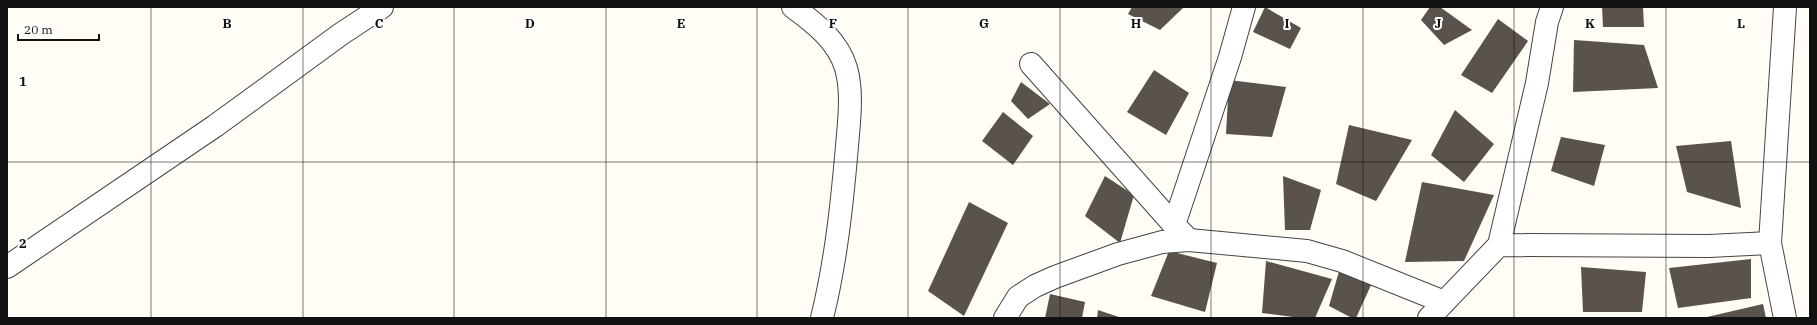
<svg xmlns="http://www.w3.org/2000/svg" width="1817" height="325" font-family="'IBM Plex Serif',serif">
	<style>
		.building { fill: #5a524d }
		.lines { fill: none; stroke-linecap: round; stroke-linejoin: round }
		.minor-casing { stroke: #444; stroke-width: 24 }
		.minor { stroke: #fff; stroke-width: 22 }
		.grid { fill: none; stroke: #111; stroke-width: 1; stroke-opacity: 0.55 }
		.grid-label { font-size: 13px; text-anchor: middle; font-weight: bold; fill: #111; stroke: #fff; stroke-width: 4; stroke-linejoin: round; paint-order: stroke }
	</style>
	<rect width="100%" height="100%" fill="#fffdf5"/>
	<!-- building -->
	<g class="building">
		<polygon points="1132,7 1184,7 1160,30 1128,14"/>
		<polygon points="1265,7 1301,28 1290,49 1253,32"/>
		<polygon points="1430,7 1440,7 1472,30 1444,45 1421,20"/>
		<polygon points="1602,7 1643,7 1644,27 1603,27"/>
		<polygon points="1498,19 1528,41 1492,93 1461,75"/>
		<polygon points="1574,40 1644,45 1658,88 1573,92"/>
		<polygon points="1154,70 1189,93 1166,135 1127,112"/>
		<polygon points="1229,80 1286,87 1272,137 1226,134"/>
		<polygon points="1021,82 1050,104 1028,119 1011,101"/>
		<polygon points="1455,110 1494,144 1464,182 1431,155"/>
		<polygon points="1003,112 1033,136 1013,165 982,141"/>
		<polygon points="1349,125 1412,140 1376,201 1336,184"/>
		<polygon points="1561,137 1605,145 1594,186 1551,171"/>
		<polygon points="1731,141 1741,208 1687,192 1676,146"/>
		<polygon points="1105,176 1134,195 1120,243 1085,216"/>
		<polygon points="1283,176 1321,190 1310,230 1285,230"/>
		<polygon points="1422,182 1494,195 1464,261 1405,262"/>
		<polygon points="969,202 1008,223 964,316 928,291"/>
		<polygon points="1169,251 1217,263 1205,312 1151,296"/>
		<polygon points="1751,259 1751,298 1678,308 1669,268"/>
		<polygon points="1266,261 1332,279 1315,318 1301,318 1262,313"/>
		<polygon points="1581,267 1646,272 1642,312 1583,312"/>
		<polygon points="1340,268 1372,283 1356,318 1352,318 1329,306"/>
		<polygon points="1050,294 1085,302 1082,318 1045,318"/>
		<polygon points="1763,304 1766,318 1707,318 1707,317"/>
		<polygon points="1098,310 1122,318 1097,318"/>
	</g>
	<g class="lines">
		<defs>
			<g id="minor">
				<path d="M 793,7 C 815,23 838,41 846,68 C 853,92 849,122 847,146 C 842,204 836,261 822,318"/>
				<polyline points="1785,7 1770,243 1785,318"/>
				<polyline points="1031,64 1174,225"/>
				<polyline points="1189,240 1174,225 1230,57 1244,7"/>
				<polyline points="1499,245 1537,83 1547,22 1552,7"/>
				<polyline points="7,267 215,126 341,34 382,7"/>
				<polyline points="1005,318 1018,297 1035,286 1055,277 1118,254 1162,242 1189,240 1307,251 1342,261 1444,302"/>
				<polyline points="1429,318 1499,245 1709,246 1770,243"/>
			</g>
		</defs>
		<!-- minor casing -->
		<use href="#minor" class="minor-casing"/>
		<!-- minor -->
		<use href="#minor" class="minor"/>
	</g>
	<!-- grid -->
	<path class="grid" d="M 151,7 L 151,318M 303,7 L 303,318M 454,7 L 454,318M 606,7 L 606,318M 757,7 L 757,318M 908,7 L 908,318M 1060,7 L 1060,318M 1211,7 L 1211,318M 1363,7 L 1363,318M 1514,7 L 1514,318M 1666,7 L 1666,318M 7,162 L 1810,162"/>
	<g class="grid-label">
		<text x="227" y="28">B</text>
		<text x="379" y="28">C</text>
		<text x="530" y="28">D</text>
		<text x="681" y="28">E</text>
		<text x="833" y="28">F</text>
		<text x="984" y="28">G</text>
		<text x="1136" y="28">H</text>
		<text x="1287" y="28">I</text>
		<text x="1438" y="28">J</text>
		<text x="1590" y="28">K</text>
		<text x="1741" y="28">L</text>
		<text x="23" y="86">1</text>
		<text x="23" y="248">2</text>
	</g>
	<!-- border -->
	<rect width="1817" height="325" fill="none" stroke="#111111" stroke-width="16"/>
	<!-- scale -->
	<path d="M18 34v6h81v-6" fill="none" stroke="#111111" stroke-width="2"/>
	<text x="24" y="34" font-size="12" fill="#111111" stroke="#ffffff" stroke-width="3" paint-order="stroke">20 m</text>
</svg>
